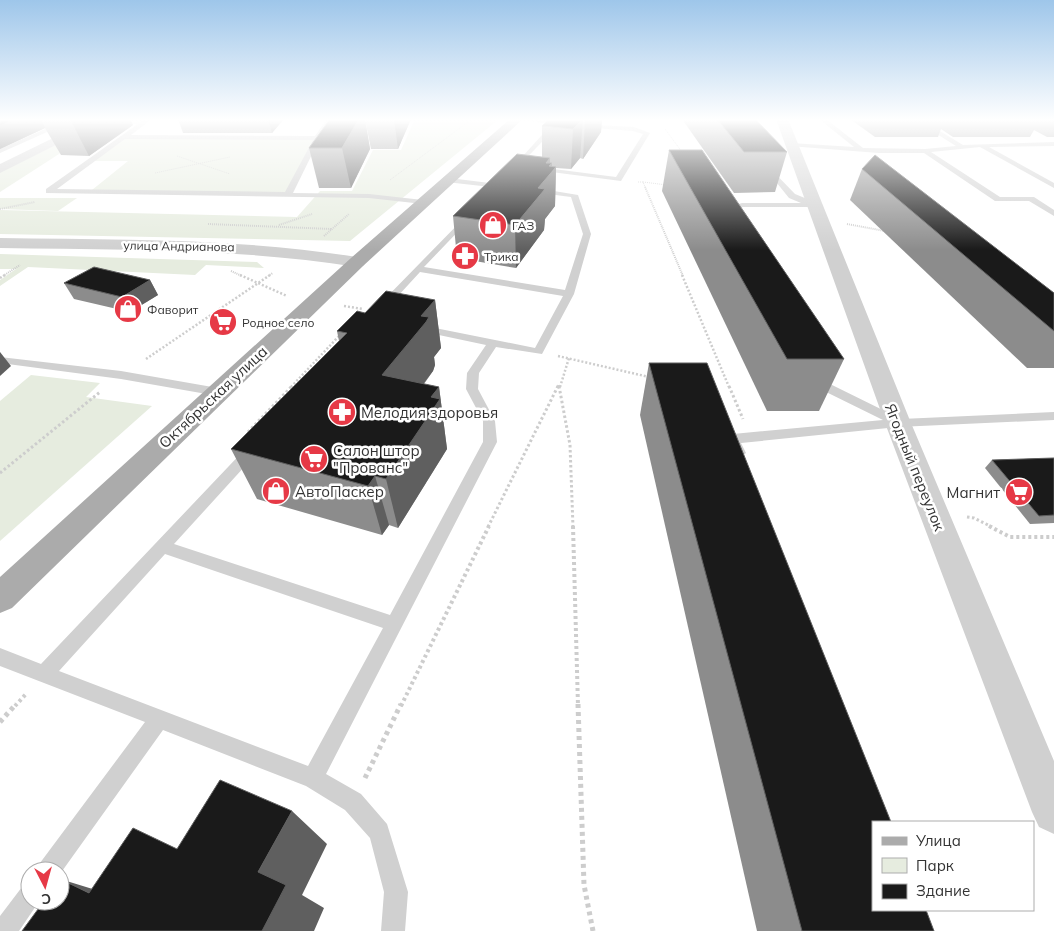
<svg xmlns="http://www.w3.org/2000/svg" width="1054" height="931" font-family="Mulish,sans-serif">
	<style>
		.green { fill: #e6ecdf }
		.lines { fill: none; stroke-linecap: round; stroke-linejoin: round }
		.path-far5 { stroke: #cdcdcd; stroke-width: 1; stroke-dasharray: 1 1; stroke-linecap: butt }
		.path-far4 { stroke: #cdcdcd; stroke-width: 2; stroke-dasharray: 1 1; stroke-linecap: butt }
		.path-far3 { stroke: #cdcdcd; stroke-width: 2.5; stroke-dasharray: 2 2; stroke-linecap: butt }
		.path-far2 { stroke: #cdcdcd; stroke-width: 3; stroke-dasharray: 2.5 2.5; stroke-linecap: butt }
		.path-far1 { stroke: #cdcdcd; stroke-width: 4; stroke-dasharray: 3 3; stroke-linecap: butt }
		.path { stroke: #cdcdcd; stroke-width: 5; stroke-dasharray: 4 4; stroke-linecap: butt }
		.service { fill: #d0d0d0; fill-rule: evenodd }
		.minor { fill: #d0d0d0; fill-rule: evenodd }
		.tertiary { fill: #d0d0d0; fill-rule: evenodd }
		.primary { fill: #ababab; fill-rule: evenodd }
		.wall { fill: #8c8c8c }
		.shaded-wall { fill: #5f5f5f }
		.building { fill: #1a1a1a; stroke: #5f5f5f }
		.labels { text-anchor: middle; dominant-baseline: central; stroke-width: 5; stroke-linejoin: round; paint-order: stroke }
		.far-poi-label { font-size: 12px; fill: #333; stroke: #fff; text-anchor: start }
		.far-street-label { font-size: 12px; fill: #333; stroke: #fff }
		.street-label { font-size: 15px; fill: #333; stroke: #fff }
		.poi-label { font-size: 15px; fill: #333; stroke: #fff; text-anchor: start }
	</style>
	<rect width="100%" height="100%" fill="#fff"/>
	<!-- green -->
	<g class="green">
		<polygon points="110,119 145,119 138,124 104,125 0,192 0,172"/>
		<polygon points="415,119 499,119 350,241 0,234 0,210 297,217 320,191 352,191 373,150 401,150"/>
		<polygon points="126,138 315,139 286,193 92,190 128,161 94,161"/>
		<polygon points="0,198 77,198 58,211 0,209"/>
		<polygon points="0,254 257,262 264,268 206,265 195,275 28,267 0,286 0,280 16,269 0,269"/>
		<polygon points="31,375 100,383 86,397 152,406 0,541 0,401"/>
	</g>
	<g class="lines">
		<!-- path-far5 -->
		<g class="path-far5">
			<polyline points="665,129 682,152"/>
			<polyline points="177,156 230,174"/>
			<polyline points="155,173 230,157"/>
			<polyline points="390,180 472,119"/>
			<polyline points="638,182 643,182 646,189"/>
			<polyline points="643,182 667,185"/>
		</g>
		<!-- path-far4 -->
		<g class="path-far4">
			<polyline points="645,187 683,276"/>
			<polyline points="0,209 35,202"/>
			<polyline points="208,224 332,229"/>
			<polyline points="847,224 885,231"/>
			<polyline points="279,225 312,214"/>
			<polyline points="324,236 349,214"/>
			<polyline points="231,271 242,276"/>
			<polyline points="3,276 20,265"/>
			<polyline points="268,276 273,273"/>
		</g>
		<!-- path-far3 -->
		<g class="path-far3">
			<polyline points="240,275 287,296"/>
			<polyline points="682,275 729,387"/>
			<polyline points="0,278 5,275"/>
			<polyline points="344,306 363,309"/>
			<polyline points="558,356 649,377"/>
			<polyline points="146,359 270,275"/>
			<polyline points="291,387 340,335"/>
			<polyline points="558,387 559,384"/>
			<polyline points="560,387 569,358"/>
		</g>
		<!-- path-far2 -->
		<g class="path-far2">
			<polyline points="559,386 570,445 573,527"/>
			<polyline points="729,386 743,419"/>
			<polyline points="248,432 292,386"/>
			<polyline points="0,473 100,392"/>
			<polyline points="967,517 974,518 992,527"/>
			<polyline points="488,527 558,386"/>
		</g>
		<!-- path-far1 -->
		<g class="path-far1">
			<polyline points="573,526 578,706"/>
			<polyline points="989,526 1010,537 1054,537"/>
			<polyline points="15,706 27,693"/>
			<polyline points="401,706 489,526"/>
		</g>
		<!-- path -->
		<g class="path">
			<polyline points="578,704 584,885 593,931"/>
			<polyline points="0,722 16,704"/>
			<polyline points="365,778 401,704"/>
		</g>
		<!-- service -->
		<g class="service">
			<path d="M 145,119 L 152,119 L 131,135 L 315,136 L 327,119 L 333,119 L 321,136 L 338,138 L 319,140 L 293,193 L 369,194 L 423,200 L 427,202 L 423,204 L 369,198 L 46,193 L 46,189 ZM 125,139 L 313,140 L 285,192 L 57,189 Z"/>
			<polygon points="515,119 537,119 560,123 514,171 512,168 552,124"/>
			<polygon points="819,119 826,119 863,148 925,149 956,146 913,119 920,119 963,145 1054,142 1054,146 989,147 1054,183 1054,188 980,147 931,152 1000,197 1034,197 1054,210 1054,216 1029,201 995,201 924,153 879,153 789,146 791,143 854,147"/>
			<polygon points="580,124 634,127 650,133 621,181 536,170 538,167 616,177 643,134 633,131 582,127"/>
			<polygon points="54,125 56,128 0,153 0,149"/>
			<polygon points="767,165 795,194 817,203 817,207 743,207 733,210 730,218 724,218 727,207 742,203 801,203 789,198 764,167"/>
			<polygon points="449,178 498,184 502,186 494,191 490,189 491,187 446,182 445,180"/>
			<path d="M 536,188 L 578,195 L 591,234 L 574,294 L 542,354 L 496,347 L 479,373 L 478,389 L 495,421 L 497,442 L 326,774 L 361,794 L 387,824 L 408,892 L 405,931 L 381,931 L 384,892 L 370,838 L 345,810 L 306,786 L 163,730 L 60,874 L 60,871 L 37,871 L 40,863 L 145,722 L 0,666 L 0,648 L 41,664 L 247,447 L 257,447 L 259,450 L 257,453 L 174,544 L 390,615 L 483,442 L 483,421 L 466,389 L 467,373 L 486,345 L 420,331 L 415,328 L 420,325 L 535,348 L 563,296 L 420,272 L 386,309 L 382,310 L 377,307 L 467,215 L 470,215 L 470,219 L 424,267 L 565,290 L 583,234 L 571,197 L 533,192 L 533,188 ZM 165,554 L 383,628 L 308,766 L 59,671 Z"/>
			<polygon points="0,357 121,371 218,388 224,392 218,396 121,379 0,363"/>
			<polygon points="818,372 822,373 828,383 901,419 1054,412 1054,420 898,427 741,443 746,453 739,458 734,456 726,439 733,434 883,420 820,389 812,376"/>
			<polygon points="30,883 30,901 39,901 38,903 19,931 0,931 0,916 22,887"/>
		</g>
		<!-- minor -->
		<g class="minor">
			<polygon points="92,119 108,119 0,173 0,164"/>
			<polygon points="776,119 788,119 911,423 1054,761 1054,834 1039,827 1032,812 885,423"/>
		</g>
		<!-- tertiary -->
		<path class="tertiary" d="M 0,238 C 120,240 239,238 357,257 L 363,258 L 366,262 L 363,266 L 357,267 C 239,248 120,250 0,248 Z"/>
		<!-- primary -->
		<polygon class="primary" points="510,119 523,119 363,266 12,608 0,613 0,577 351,258"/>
	</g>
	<!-- wall -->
	<g class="wall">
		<polygon points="0,119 130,119 133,125 89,156 61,155 45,128 0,149"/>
		<polygon points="178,119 284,119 272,133 183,133"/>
		<polygon points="330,119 365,119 370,149 351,188 319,188 309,148"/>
		<polygon points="365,119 411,119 398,149 371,149"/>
		<polygon points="546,119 602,119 601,132 583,159 580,158 571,169 556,168 555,206 545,219 544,230 516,268 457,258 453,216 542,157 542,126 546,122"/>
		<polygon points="682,119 755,119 787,152 775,192 734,193"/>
		<polygon points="850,119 1054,119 1054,137 1047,137 1034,130 1030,137 953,137 941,129 938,137 875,137"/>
		<polygon points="669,150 844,359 819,411 767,411 662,191"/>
		<polygon points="862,169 1054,293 1054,368 1027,368 850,200"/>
		<polygon points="150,280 158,295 130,312 74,299 64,283"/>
		<polygon points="435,300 441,348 434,357 435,365 433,371 424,384 439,387 447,449 398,528 389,525 382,535 257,499 231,449 339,341 337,331 365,313"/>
		<polygon points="649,363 934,931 757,931 640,415"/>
		<polygon points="1054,458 1054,523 1030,524 985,468 992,460"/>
	</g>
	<!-- shaded-wall -->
	<g class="shaded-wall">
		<polygon points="15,119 41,119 45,128 0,149 0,126"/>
		<polygon points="70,119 130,119 133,125 89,156"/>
		<polygon points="268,119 284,119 272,133"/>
		<polygon points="359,119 365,119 370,149 351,188 342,148"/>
		<polygon points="394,119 411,119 398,149"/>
		<polygon points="583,119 580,158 571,169 573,129"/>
		<polygon points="585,119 602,119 601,132 583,159"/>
		<polygon points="550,158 550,166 552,163 552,172 556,167 555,206 545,219 544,230 516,268 515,225 538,188 546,163"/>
		<polygon points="150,280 158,295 130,312 122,297"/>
		<polygon points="435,300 441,348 434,357 435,365 433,371 393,424 382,375 421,316"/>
		<polygon points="0,352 11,366 0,376"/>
		<polygon points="439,387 447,449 398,528 386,479 431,397"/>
		<polygon points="375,476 389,525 382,535 368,486"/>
		<polygon points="292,811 327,844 302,895 324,908 314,931 262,931 258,872"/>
		<polygon points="60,879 135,902 89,893"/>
	</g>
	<!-- building -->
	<g class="building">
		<polygon points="0,119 15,119 0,126"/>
		<polygon points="330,119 359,119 342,148 309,148"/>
		<polygon points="549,119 583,119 573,129 542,126"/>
		<polygon points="717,119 755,119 787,152 744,152"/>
		<polygon points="669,150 702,150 844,359 787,359"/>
		<polygon points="517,154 550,158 546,163 552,163 549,166 556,167 538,188 545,189 515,225 453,216"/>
		<polygon points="875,155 1054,293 1054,331 862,169"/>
		<polygon points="94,267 150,280 122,297 64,283"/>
		<polygon points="386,291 435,300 421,316 429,317 426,322 382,375 439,387 431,397 440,399 386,479 375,476 368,486 231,449 347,333 337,331 357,311 365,313"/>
		<polygon points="649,363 707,363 891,822 873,822 873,910 926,910 934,931 802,931"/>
		<polygon points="1054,458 1054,515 1039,516 992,460"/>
		<polygon points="220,780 292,811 258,872 286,885 262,931 22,931 44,901 60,901 60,879 89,893 133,828 177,849"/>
	</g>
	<!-- sky -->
	<linearGradient id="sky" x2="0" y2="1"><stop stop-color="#9ec6ea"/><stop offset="0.48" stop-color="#fff"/><stop offset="1" stop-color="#fff" stop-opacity="0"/></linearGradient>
	<rect width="1054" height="250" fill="url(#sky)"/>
	<!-- icons -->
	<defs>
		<symbol id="shop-disc" viewBox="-11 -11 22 22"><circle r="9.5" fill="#e63946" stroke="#fff"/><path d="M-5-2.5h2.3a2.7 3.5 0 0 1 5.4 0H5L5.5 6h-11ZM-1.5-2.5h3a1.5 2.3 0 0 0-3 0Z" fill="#fff"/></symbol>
		<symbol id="pharmacy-disc" viewBox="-11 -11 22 22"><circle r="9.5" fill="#e63946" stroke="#fff"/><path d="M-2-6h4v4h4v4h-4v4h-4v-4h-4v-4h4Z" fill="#fff"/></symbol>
		<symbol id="supermarket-disc" viewBox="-11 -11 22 22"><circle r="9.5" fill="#e63946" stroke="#fff"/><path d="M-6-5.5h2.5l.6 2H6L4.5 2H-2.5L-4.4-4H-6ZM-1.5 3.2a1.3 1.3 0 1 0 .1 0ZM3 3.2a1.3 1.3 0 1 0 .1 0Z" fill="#fff"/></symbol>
	</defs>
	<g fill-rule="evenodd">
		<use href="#shop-disc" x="477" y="209" width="32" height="32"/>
		<use href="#pharmacy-disc" x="449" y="240" width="32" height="32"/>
		<use href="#shop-disc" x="112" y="293" width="32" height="32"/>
		<use href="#supermarket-disc" x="207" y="306" width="32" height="32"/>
		<use href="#pharmacy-disc" x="326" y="396" width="32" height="32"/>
		<use href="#supermarket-disc" x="298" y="443" width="32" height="32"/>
		<use href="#shop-disc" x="260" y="475" width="32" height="32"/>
		<use href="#supermarket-disc" x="1003" y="476" width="32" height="32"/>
	</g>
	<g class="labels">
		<!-- far-poi labels -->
		<g class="far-poi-label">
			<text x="512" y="225">ГАЗ</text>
			<text x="484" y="256">Трика</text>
			<text x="147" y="309">Фаворит</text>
			<text x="242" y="322">Родное село</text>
		</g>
		<!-- far-street labels -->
		<g class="far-street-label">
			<text transform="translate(179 246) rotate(1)">улица Андрианова</text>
		</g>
		<!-- street labels -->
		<g class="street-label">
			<text transform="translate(213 397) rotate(-43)">Октябрьская улица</text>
			<text transform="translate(915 467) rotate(68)">Ягодный переулок</text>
		</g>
		<!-- poi labels -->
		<g class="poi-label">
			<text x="361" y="412">Мелодия здоровья</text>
			<text x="333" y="450">Салон штор<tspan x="333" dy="17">"Прованс"</tspan></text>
			<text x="295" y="491">АвтоПаскер</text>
			<text x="1000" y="492" text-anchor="end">Магнит</text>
		</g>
	</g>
	<!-- legend -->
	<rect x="872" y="821" width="162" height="90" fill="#ffffff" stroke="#adadad"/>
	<rect x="882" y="837" width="25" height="8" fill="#ababab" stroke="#adadad"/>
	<text x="916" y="846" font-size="15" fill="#333333">Улица</text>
	<rect x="882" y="858" width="25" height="15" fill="#e6ecdf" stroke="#adadad"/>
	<text x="916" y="871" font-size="15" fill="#333333">Парк</text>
	<rect x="882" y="884" width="25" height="15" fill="#1a1a1a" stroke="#adadad"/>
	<text x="916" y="896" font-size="15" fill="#333333">Здание</text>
	<!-- north arrow -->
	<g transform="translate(45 886) rotate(174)"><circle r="24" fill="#ffffff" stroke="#adadad"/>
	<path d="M0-4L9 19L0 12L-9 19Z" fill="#e63946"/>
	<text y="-8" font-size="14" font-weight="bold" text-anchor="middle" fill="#333333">С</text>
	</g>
</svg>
